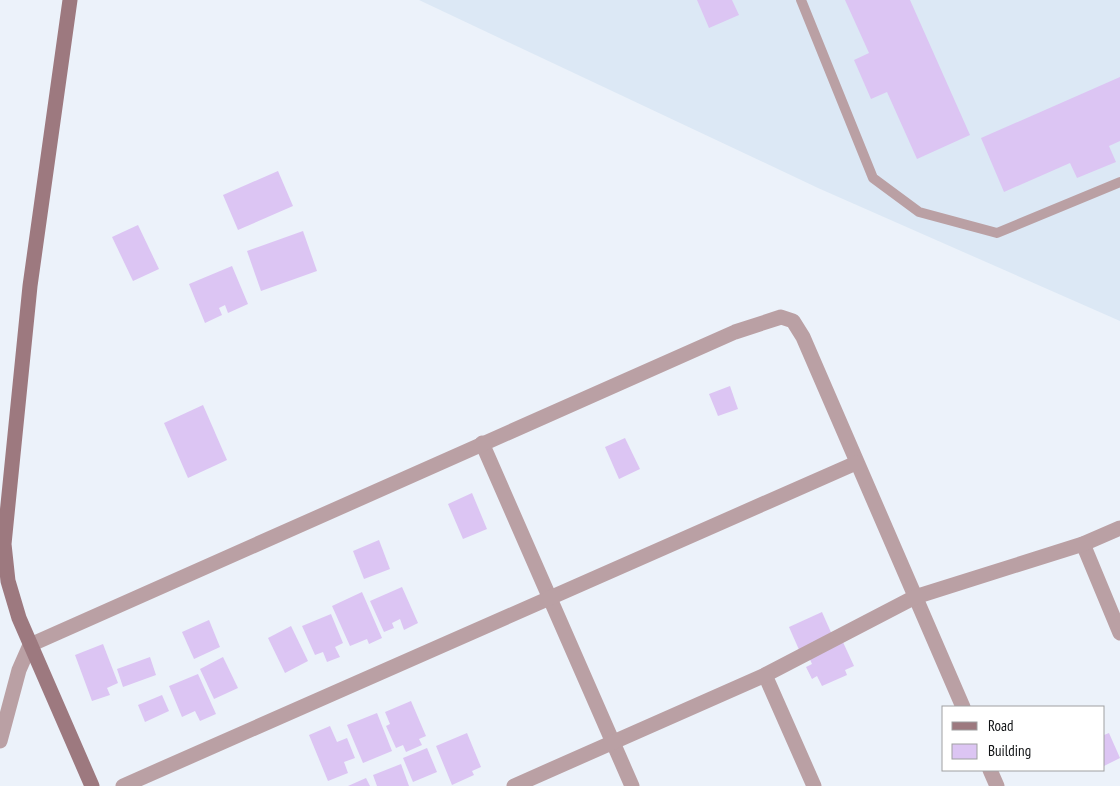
<svg xmlns="http://www.w3.org/2000/svg" width="1120" height="786" font-family="'PT Sans Narrow',sans-serif">
	<style>
		.built { fill: #dce8f5 }
		.building { fill: #dcc5f3 }
		.lines { fill: none; stroke-linecap: round; stroke-linejoin: round }
		.lane { stroke: #baa0a4; stroke-width: 10 }
		.street { stroke: #baa0a4; stroke-width: 15 }
		.secondary { stroke: #9d797f; stroke-width: 15 }
	</style>
	<rect width="100%" height="100%" fill="#ecf2fa"/>
	<!-- built -->
	<polygon class="built" points="419,0 1120,0 1120,321 818,188"/>
	<!-- building -->
	<g class="building">
		<polygon points="697,0 732,0 739,15 709,28"/>
		<polygon points="845,0 910,0 970,135 917,159 887,92 871,99 854,60 869,53"/>
		<polygon points="1120,77 1120,141 1109,146 1116,162 1077,178 1070,163 1004,192 981,138"/>
		<polygon points="278,171 293,206 238,230 223,195"/>
		<polygon points="138,225 159,269 133,281 112,237"/>
		<polygon points="303,231 317,271 261,291 247,251"/>
		<polygon points="232,266 248,304 228,313 225,305 219,308 222,315 205,323 189,284"/>
		<polygon points="730,386 738,409 718,416 709,394"/>
		<polygon points="203,405 227,460 188,478 164,423"/>
		<polygon points="625,438 640,469 619,479 605,447"/>
		<polygon points="472,493 487,529 463,539 448,504"/>
		<polygon points="379,540 390,569 364,579 353,551"/>
		<polygon points="402,587 418,623 404,630 400,619 392,623 394,628 384,632 370,601"/>
		<polygon points="362,592 382,638 369,644 367,639 350,646 332,606"/>
		<polygon points="822,612 833,637 800,652 789,627"/>
		<polygon points="331,614 343,643 335,647 340,657 327,662 323,652 315,655 302,626"/>
		<polygon points="209,620 220,647 194,659 182,632"/>
		<polygon points="291,626 308,661 285,673 268,638"/>
		<polygon points="842,640 854,666 845,670 847,675 822,686 817,676 812,679 806,667 812,664 808,655"/>
		<polygon points="103,644 118,683 107,688 110,695 92,701 75,655"/>
		<polygon points="150,657 156,675 123,687 117,669"/>
		<polygon points="223,657 238,688 214,699 200,669"/>
		<polygon points="198,674 216,714 200,721 195,711 182,717 169,686"/>
		<polygon points="162,695 169,711 145,722 138,705"/>
		<polygon points="411,701 426,736 419,739 422,745 406,752 403,745 396,748 386,726 390,724 385,712"/>
		<polygon points="377,713 392,751 363,763 347,725"/>
		<polygon points="330,726 337,742 347,738 355,758 344,762 348,773 328,781 309,735"/>
		<polygon points="467,733 481,767 472,771 474,775 452,785 436,746"/>
		<polygon points="1109,733 1120,758 1104,766 1104,735"/>
		<polygon points="427,748 437,772 413,782 403,758"/>
		<polygon points="401,764 409,786 377,786 373,775"/>
		<polygon points="366,778 370,786 348,786"/>
	</g>
	<g class="lines">
		<!-- lane -->
		<polyline class="lane" points="801,0 873,178 919,212 997,233 1120,182"/>
		<!-- street -->
		<g class="street">
			<polyline points="482,443 632,786"/>
			<polyline points="1083,544 1120,633"/>
			<polyline points="765,675 814,786"/>
			<polyline points="0,741 19,670 30,645 735,332 781,317 793,321 803,337 963,707"/>
			<polyline points="990,770 997,786"/>
			<polyline points="123,786 856,463"/>
			<polyline points="514,786 765,675 915,597 1083,544 1120,528"/>
		</g>
		<!-- secondary -->
		<polyline class="secondary" points="70,0 30,286 4,544 8,581 19,618 92,786"/>
	</g>
	<!-- legend -->
	<rect x="942" y="706" width="162" height="65" fill="#ffffff" stroke="#9fa0a1"/>
	<rect x="952" y="722" width="25" height="8" fill="#9d797f" stroke="#9fa0a1"/>
	<text x="988" y="731" font-size="15" fill="#101214">Road</text>
	<rect x="952" y="744" width="25" height="15" fill="#dcc5f3" stroke="#9fa0a1"/>
	<text x="988" y="756" font-size="15" fill="#101214">Building</text>
</svg>
